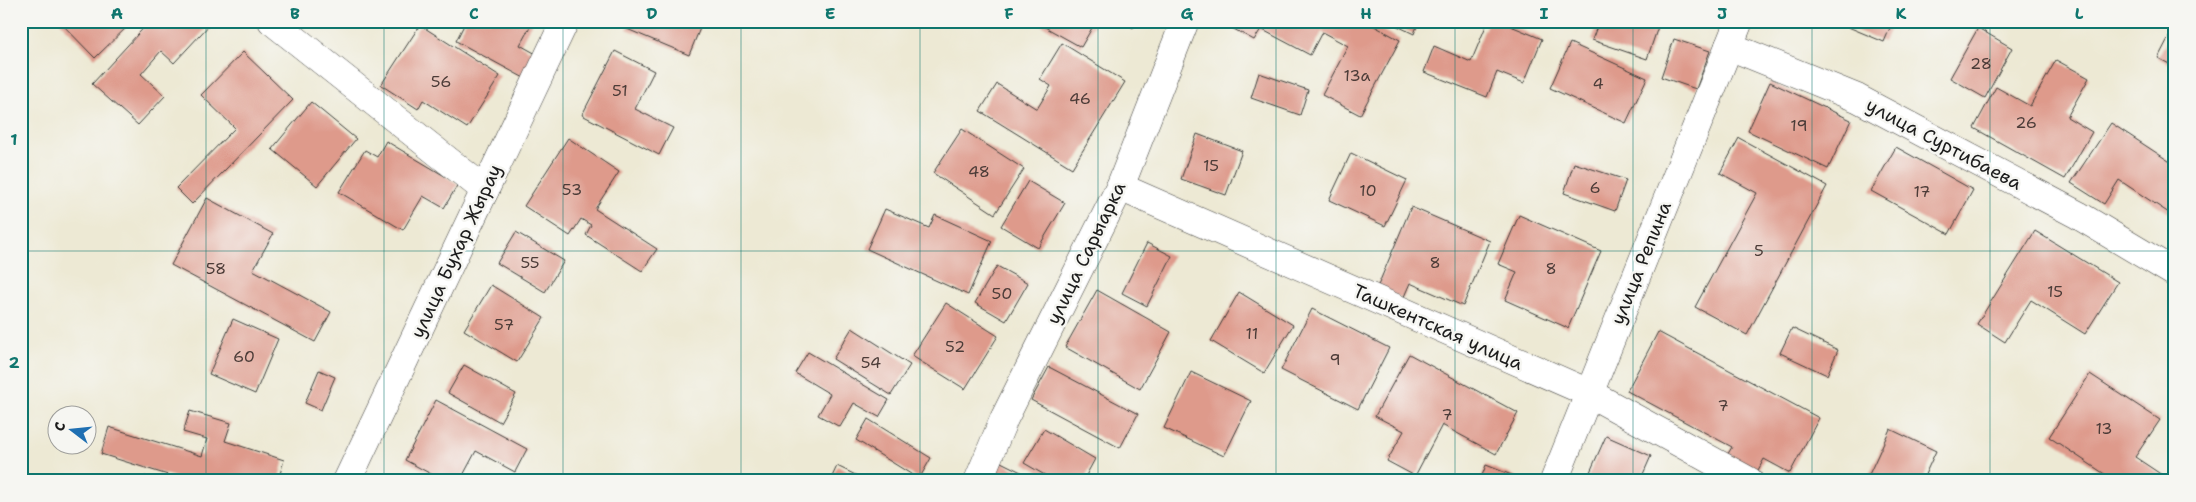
<svg xmlns="http://www.w3.org/2000/svg" width="2196" height="502" font-family="'Shantell Sans',sans-serif">
	<style>
		.building { fill: #de9a8b }
		.lines { fill: none; stroke-linecap: round; stroke-linejoin: round }
		.minor-casing { stroke: #3b3b38; stroke-width: 29 }
		.minor { stroke: #fff; stroke-width: 28 }
		.grid { fill: none; stroke: #0f766e; stroke-width: 1; stroke-opacity: 0.55 }
		.labels { text-anchor: middle; dominant-baseline: central; stroke-width: 5; stroke-linejoin: round; paint-order: stroke }
		.number-label { font-size: 16px; fill: #4c3c38 }
		.street-label { font-size: 19px; fill: #1c1c1c; stroke: #f6f6f2 }
		.neatline { fill: none; stroke: #0f766e; stroke-width: 2 }
		.grid-label { font-size: 16px; text-anchor: middle; font-weight: bold; fill: #0f766e }
	</style>
	<rect width="100%" height="100%" fill="#f6f6f2"/>
	<filter id="ink" filterUnits="userSpaceOnUse"><feTurbulence type="fractalNoise" baseFrequency=".02" numOctaves="2"/><feDisplacementMap in="SourceGraphic" scale="10" xChannelSelector="R" yChannelSelector="G"/><feConvolveMatrix kernelMatrix="1 2 1 2 8 2 1 2 1" color-interpolation-filters="sRGB"/></filter>
	<filter id="wash" filterUnits="userSpaceOnUse"><feTurbulence type="fractalNoise" baseFrequency=".0096" numOctaves="4" result="noise"/><feDisplacementMap in="SourceGraphic" scale="20" xChannelSelector="R" yChannelSelector="G"/><feGaussianBlur stdDeviation="1.12" result="paint"/><feColorMatrix in="noise" values="0 0 0 0 0 0 0 0 0 0 0 0 0 0 0 0 0 1.4 0 .05"/><feComposite in="paint" operator="in"/></filter>
	<g filter="url(#wash)">
		<rect width="100%" height="100%" fill="#ede9d4"/>
		<g id="blocks">
			<!-- building -->
			<g class="building">
				<polygon points="59,21 133,21 95,58"/>
				<polygon points="150,21 213,21 174,63 161,51 141,74 165,96 138,125 92,84"/>
				<polygon points="466,21 533,21 520,45 538,55 526,79 456,41"/>
				<polygon points="630,21 703,21 689,55 627,29"/>
				<polygon points="1034,21 1096,21 1081,47"/>
				<polygon points="1124,21 1137,21 1133,28"/>
				<polygon points="1219,21 1365,21 1400,40 1360,115 1322,95 1348,46 1322,32 1310,55 1261,29 1254,40"/>
				<polygon points="1387,21 1419,21 1414,34"/>
				<polygon points="1488,21 1499,21 1542,39 1524,83 1497,72 1487,97 1424,72 1434,46 1471,62"/>
				<polygon points="1599,21 1660,21 1647,59 1592,40"/>
				<polygon points="1834,21 1893,21 1884,42"/>
				<polygon points="420,25 500,76 467,128 423,100 418,109 381,85"/>
				<polygon points="1978,28 2012,48 1985,98 1950,78"/>
				<polygon points="2172,31 2175,32 2175,67 2158,58"/>
				<polygon points="1674,39 1710,51 1696,89 1661,77"/>
				<polygon points="1062,43 1125,82 1072,168 980,111 997,84 1037,109 1051,86 1040,79"/>
				<polygon points="1570,43 1647,78 1626,123 1550,88"/>
				<polygon points="615,51 654,71 635,109 673,128 659,155 582,115"/>
				<polygon points="243,52 293,100 192,204 176,188 235,128 201,95"/>
				<polygon points="2056,60 2089,78 2067,117 2092,132 2065,179 1974,128 1996,87 2030,106"/>
				<polygon points="1259,73 1308,90 1300,115 1251,98"/>
				<polygon points="1770,82 1851,120 1828,169 1748,131"/>
				<polygon points="311,102 356,139 317,186 272,149"/>
				<polygon points="2111,123 2175,165 2175,212 2172,215 2119,180 2104,204 2071,183"/>
				<polygon points="962,129 1024,169 995,214 933,173"/>
				<polygon points="1197,134 1242,151 1226,195 1181,179"/>
				<polygon points="568,138 619,172 595,209 657,249 642,271 586,235 591,225 581,219 570,236 524,206"/>
				<polygon points="1739,138 1827,186 1747,335 1695,307 1757,193 1720,173"/>
				<polygon points="386,141 458,184 444,208 423,196 403,230 339,192 365,150 377,157"/>
				<polygon points="1896,147 1973,190 1949,234 1871,191"/>
				<polygon points="1351,153 1407,180 1385,226 1329,200"/>
				<polygon points="1574,163 1626,180 1615,211 1564,193"/>
				<polygon points="1028,181 1065,203 1038,248 1001,226"/>
				<polygon points="207,198 273,234 253,270 331,312 315,342 171,265"/>
				<polygon points="1411,207 1490,241 1463,306 1410,283 1403,299 1377,288"/>
				<polygon points="885,209 929,228 935,215 992,241 968,295 867,249"/>
				<polygon points="1519,215 1601,251 1568,328 1505,300 1517,272 1498,264"/>
				<polygon points="2035,231 2118,282 2085,334 2031,300 2005,342 1977,324"/>
				<polygon points="516,232 564,261 545,292 497,263"/>
				<polygon points="1147,243 1172,256 1147,306 1122,293"/>
				<polygon points="997,266 1028,283 1006,321 975,303"/>
				<polygon points="491,285 544,318 517,362 464,330"/>
				<polygon points="1097,290 1171,332 1140,389 1065,347"/>
				<polygon points="1239,292 1293,325 1264,373 1211,341"/>
				<polygon points="946,303 998,336 965,389 912,356"/>
				<polygon points="1312,309 1389,348 1358,409 1281,370"/>
				<polygon points="233,319 278,339 255,394 209,374"/>
				<polygon points="852,328 910,365 891,395 833,359"/>
				<polygon points="1792,328 1838,350 1827,375 1780,353"/>
				<polygon points="1658,332 1819,418 1790,473 1764,459 1756,474 1726,457 1732,447 1627,391"/>
				<polygon points="808,352 889,400 879,417 854,403 840,427 818,415 830,394 795,373"/>
				<polygon points="1409,354 1518,413 1496,454 1442,425 1415,476 1387,461 1404,431 1375,416"/>
				<polygon points="464,365 516,394 500,422 448,393"/>
				<polygon points="1049,367 1138,414 1120,448 1031,400"/>
				<polygon points="319,370 335,377 321,410 305,403"/>
				<polygon points="1191,372 1251,401 1224,456 1164,428"/>
				<polygon points="2175,373 2175,389 2169,386"/>
				<polygon points="2090,374 2160,420 2135,457 2171,481 2115,481 2049,437"/>
				<polygon points="436,400 527,449 515,472 476,451 460,481 444,481 405,460"/>
				<polygon points="190,411 231,423 225,441 284,460 278,481 187,481 101,454 109,427 202,456 207,439 183,432"/>
				<polygon points="868,419 931,458 919,479 856,440"/>
				<polygon points="1044,429 1095,459 1083,481 1055,481 1024,463"/>
				<polygon points="1890,429 1936,451 1922,481 1866,481"/>
				<polygon points="1606,436 1651,456 1640,481 1586,481"/>
				<polygon points="1001,462 1039,481 992,481"/>
				<polygon points="1486,465 1527,481 1480,481"/>
				<polygon points="837,466 868,481 830,481"/>
				<polygon points="145,476 156,480 156,481 143,481"/>
			</g>
		</g>
	</g>
	<g filter="url(#ink)">
		<use href="#blocks" fill-opacity="0" stroke="#3b3b38" stroke-width="1"/>
		<g class="lines">
			<defs>
				<g id="minor">
					<polyline points="272,21 485,190"/>
					<polyline points="1739,21 1729,46 1857,98 2078,215 2175,273"/>
					<polyline points="1120,187 1589,393 1749,481"/>
					<polyline points="347,481 565,21"/>
					<polyline points="978,481 1004,419 1120,187 1185,21"/>
					<polyline points="1554,481 1729,46"/>
				</g>
			</defs>
			<!-- minor casing -->
			<use href="#minor" class="minor-casing"/>
			<!-- minor -->
			<use href="#minor" class="minor"/>
		</g>
	</g>
	<!-- grid -->
	<path class="grid" d="M 206,21 L 206,481M 384,21 L 384,481M 563,21 L 563,481M 741,21 L 741,481M 920,21 L 920,481M 1098,21 L 1098,481M 1276,21 L 1276,481M 1455,21 L 1455,481M 1633,21 L 1633,481M 1812,21 L 1812,481M 1990,21 L 1990,481M 21,251 L 2175,251"/>
	<g class="labels">
		<!-- number labels -->
		<g class="number-label">
			<text x="1981" y="63">28</text>
			<text x="1357" y="75">13а</text>
			<text x="441" y="81">56</text>
			<text x="1598" y="83">4</text>
			<text x="620" y="90">51</text>
			<text x="1080" y="98">46</text>
			<text x="2026" y="122">26</text>
			<text x="1799" y="125">19</text>
			<text x="1211" y="165">15</text>
			<text x="979" y="171">48</text>
			<text x="1595" y="187">6</text>
			<text x="572" y="189">53</text>
			<text x="1368" y="190">10</text>
			<text x="1922" y="191">17</text>
			<text x="1759" y="250">5</text>
			<text x="530" y="262">55</text>
			<text x="1435" y="262">8</text>
			<text x="216" y="268">58</text>
			<text x="1551" y="268">8</text>
			<text x="2055" y="291">15</text>
			<text x="1002" y="293">50</text>
			<text x="504" y="324">57</text>
			<text x="1252" y="333">11</text>
			<text x="955" y="346">52</text>
			<text x="244" y="356">60</text>
			<text x="1335" y="359">9</text>
			<text x="871" y="362">54</text>
			<text x="1723" y="405">7</text>
			<text x="1447" y="414">7</text>
			<text x="2104" y="428">13</text>
		</g>
		<!-- street labels -->
		<g class="street-label">
			<text transform="translate(1944 144) rotate(28)">улица Суртибаева</text>
			<text transform="translate(456 251) rotate(-65)">улица Бухар Жырау</text>
			<text transform="translate(1086 253) rotate(-64)">улица Сарыарка</text>
			<text transform="translate(1641 263) rotate(-68)">улица Репина</text>
			<text transform="translate(1438 327) rotate(24)">Ташкентская улица</text>
		</g>
	</g>
	<!-- margin -->
	<rect width="2196" height="502" fill="none" stroke="#f6f6f2" stroke-width="55"/>
	<!-- north arrow -->
	<g transform="translate(72 430) rotate(286)"><circle r="24" fill="#f6f6f2" stroke="#9f9f9c"/>
	<path d="M0-4L9 19L0 12L-9 19Z" fill="#1f6fb2"/>
	<text y="-8" font-size="14" font-weight="bold" text-anchor="middle" fill="#1c1c1c">С</text>
	</g>
	<rect x="28" y="28" width="2140" height="446" class="neatline"/>
	<g class="grid-label">
		<text x="117" y="19">A</text>
		<text x="295" y="19">B</text>
		<text x="474" y="19">C</text>
		<text x="652" y="19">D</text>
		<text x="830" y="19">E</text>
		<text x="1009" y="19">F</text>
		<text x="1187" y="19">G</text>
		<text x="1366" y="19">H</text>
		<text x="1544" y="19">I</text>
		<text x="1722" y="19">J</text>
		<text x="1901" y="19">K</text>
		<text x="2079" y="19">L</text>
		<text x="14" y="145">1</text>
		<text x="14" y="368">2</text>
	</g>
</svg>
